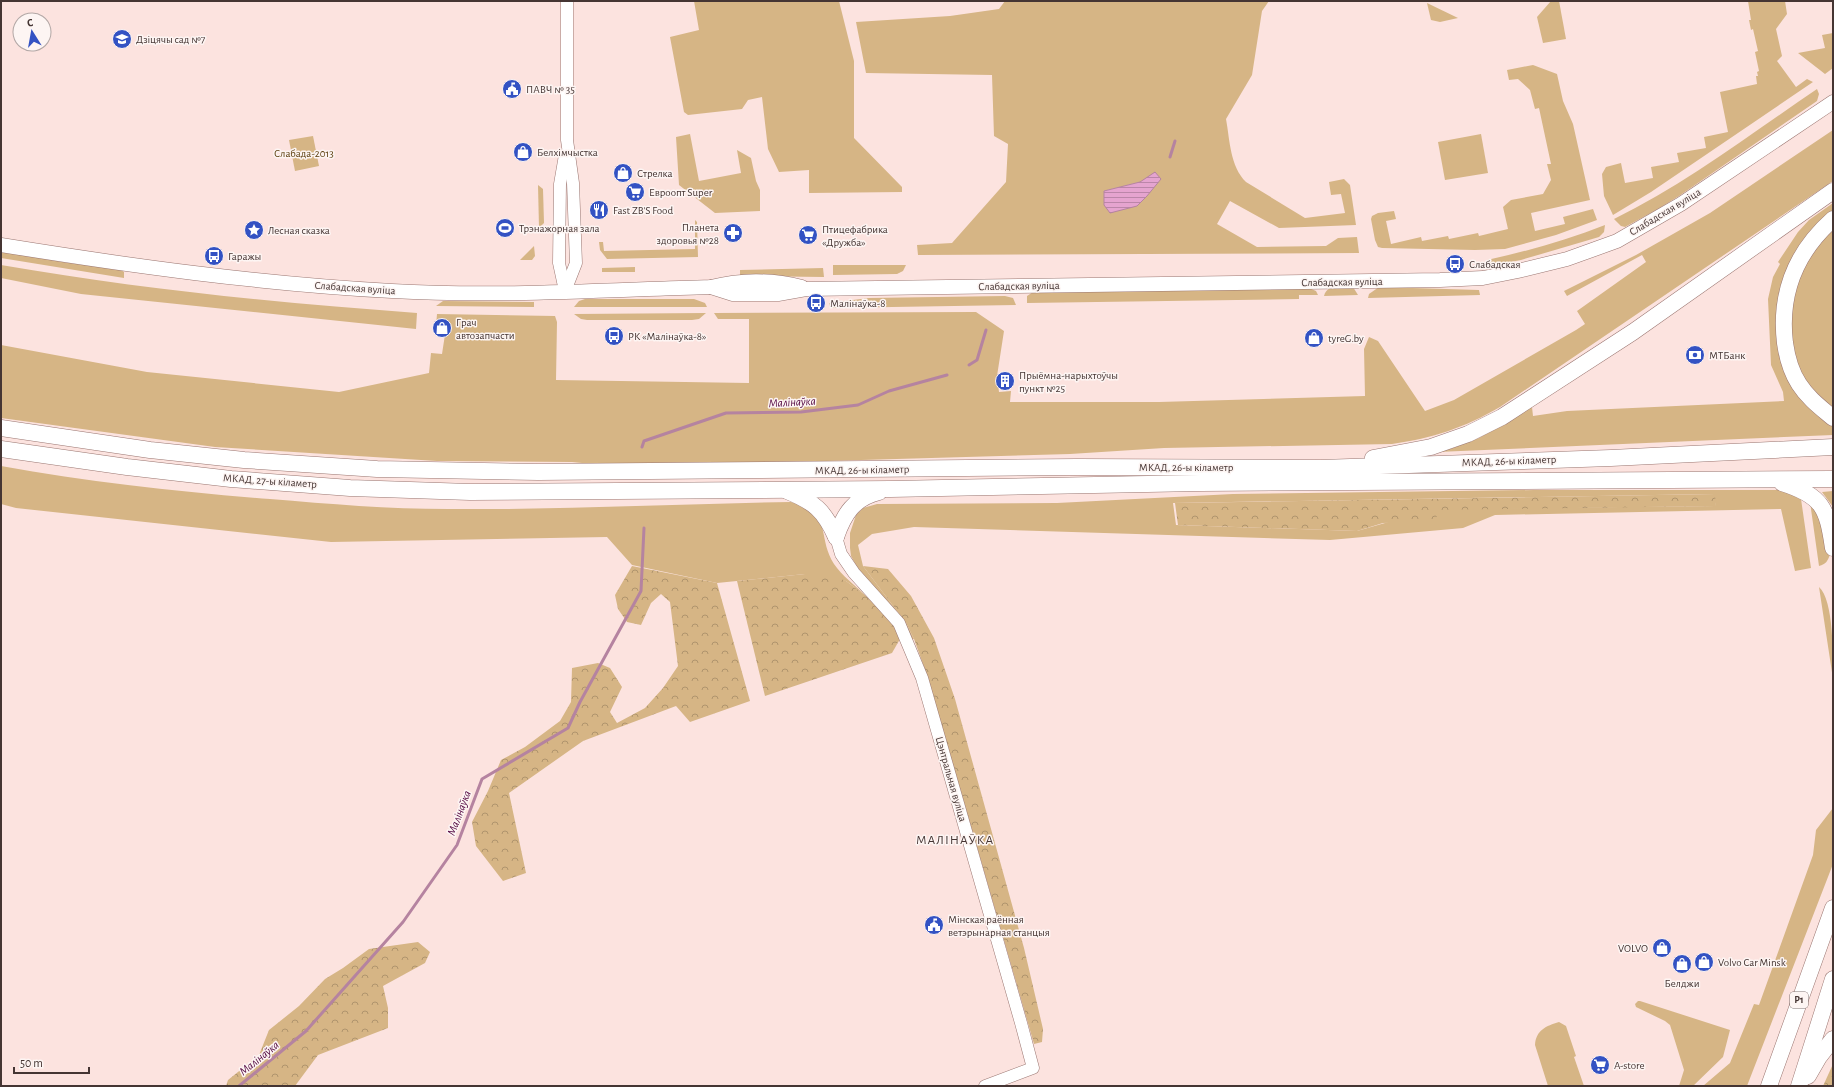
<svg xmlns="http://www.w3.org/2000/svg" width="1834" height="1087" font-family="'Alegreya Sans',sans-serif">
	<style>
		.green { fill: #d6b585; fill-rule: evenodd }
		.forest { fill: url(#forest-crowns) }
		.water { fill: url(#water-rules); stroke: #b583a0 }
		.lines { fill: none; stroke-linecap: round; stroke-linejoin: round }
		.stream { stroke: #b583a0; stroke-width: 3 }
		.tertiary-casing { stroke: #9a7671; stroke-width: 13 }
		.secondary-casing { stroke: #9a7671; stroke-width: 15 }
		.trunk-casing { stroke: #9a7671; stroke-width: 17 }
		.tertiary { stroke: #fff; stroke-width: 12 }
		.secondary { stroke: #fff; stroke-width: 14 }
		.trunk { stroke: #fff; stroke-width: 16 }
		.labels { text-anchor: middle; dominant-baseline: central; stroke-width: 3; stroke-linejoin: round; paint-order: stroke }
		.shield { fill: #fdf5f3; stroke: #7c6f6d; stroke-width: 1 }
		.shield-label { font-size: 10px; font-weight: bold; fill: #453533 }
		.poi-label { font-size: 11px; fill: #453533; stroke: #fdf5f3; text-anchor: start }
		.park-label { font-size: 11px; fill: #5d4010; stroke: #fdf5f3 }
		.street-label { font-size: 11px; fill: #453533; stroke: #fdf5f3 }
		.water-label { font-size: 12px; font-style: italic; fill: #520641; stroke: #fdf5f3 }
		.quarter-label { font-size: 13px; letter-spacing: 1px; fill: #453533; stroke: #fdf5f3 }
	</style>
	<defs>
		<pattern id="forest-crowns" width="20" height="18" patternUnits="userSpaceOnUse"><rect width="20" height="18" fill="#d6b585"/><path d="M2 6a3 3 0 1 1 6 0M12 15a3 3 0 1 1 6 0" fill="none" stroke="#af946d"/></pattern>
		<pattern id="water-rules" width="6" height="5" patternUnits="userSpaceOnUse"><rect width="6" height="5" fill="#e5a4cf"/><path d="M0 2.5h6" fill="none" stroke="#bb86a9"/></pattern>
	</defs>
	<rect width="100%" height="100%" fill="#fce3df"/>
	<!-- green -->
	<g class="green">
		<polygon points="694,1 839,1 854,61 854,138 902,187 902,192 809,193 809,170 779,172 768,149 762,97 748,100 742,109 688,115 684,112 670,37 699,30"/>
		<path d="M 1005,1 L 1269,1 L 1262,11 L 1252,75 L 1226,119 C 1230,141 1230,166 1246,182 L 1305,218 L 1345,213 L 1341,194 L 1331,195 L 1329,182 L 1344,179 L 1350,185 L 1356,225 L 1279,228 L 1230,201 L 1217,224 L 1257,247 L 1326,246 L 1338,238 L 1357,237 L 1359,253 L 918,255 L 917,245 L 952,243 L 1006,182 L 1008,144 L 994,136 L 992,75 L 866,73 L 856,22 L 950,16 L 999,9 ZM 1140,182 L 1104,205 L 1104,191 Z"/>
		<polygon points="1551,1 1559,1 1566,39 1543,43 1537,17"/>
		<polygon points="1748,1 1785,1 1787,14 1776,29 1782,56 1777,61 1796,87 1807,79 1813,82 1651,192 1613,215 1604,196 1602,174 1606,167 1621,163 1625,183 1653,178 1651,167 1679,162 1677,153 1706,148 1704,137 1728,132 1720,92 1757,84 1756,76 1758,76 1757,72 1759,71 1755,52 1758,51 1753,29 1751,30 1749,20 1751,20"/>
		<polygon points="1427,3 1458,18 1440,22 1431,20"/>
		<polygon points="1833,33 1833,68 1825,74 1798,53 1825,48 1822,35"/>
		<polygon points="1533,65 1557,74 1563,101 1573,124 1590,200 1531,213 1535,231 1565,224 1563,217 1593,209 1597,220 1556,235 1505,249 1475,250 1382,248 1378,247 1375,240 1371,219 1372,216 1378,213 1394,211 1396,219 1386,221 1391,244 1421,237 1422,241 1448,236 1449,239 1478,233 1479,236 1508,229 1503,207 1511,200 1543,194 1551,180 1547,164 1551,164 1539,108 1535,109 1530,90 1518,79 1509,80 1507,70"/>
		<path d="M 1817,89 L 1819,94 L 1817,101 L 1679,196 L 1658,209 L 1625,227 L 1621,226 L 1614,219 C 1684,185 1752,133 1817,89 Z"/>
		<path d="M 1833,130 L 1833,181 L 1500,407 C 1464,428 1433,438 1392,444 L 1164,448 L 1070,454 L 792,462 L 602,465 L 572,462 L 437,461 L 215,447 L 1,418 L 1,345 L 147,372 L 339,392 L 429,373 L 431,353 L 442,354 L 446,328 L 436,326 L 437,314 L 555,316 L 557,322 L 556,380 L 749,383 L 749,319 L 718,319 L 714,313 L 976,312 L 1004,331 L 997,376 L 999,392 L 1011,391 L 1010,402 L 1159,402 L 1365,396 L 1364,349 L 1369,337 L 1378,341 L 1425,411 L 1454,400 L 1576,330 L 1585,324 L 1577,311 L 1646,262 L 1642,255 L 1567,296 L 1564,291 L 1636,255 L 1710,213 Z"/>
		<polygon points="690,134 699,181 741,173 737,150 751,158 756,181 760,190 760,211 715,213 679,185 676,137"/>
		<polygon points="1481,134 1488,173 1445,180 1438,142"/>
		<polygon points="313,136 319,166 295,171 289,140"/>
		<polygon points="538,185 543,189 544,223 539,228"/>
		<polygon points="1833,203 1833,212 1804,245 1783,351 1833,424 1833,435 1437,452 1453,448 1479,438 1532,407 1533,416 1567,411 1784,401 1783,392 1771,365 1768,299 1773,277 1780,264 1778,262 1798,232 1809,220"/>
		<polygon points="695,220 697,222 698,257 607,259 600,250 599,242 603,242 604,251 695,249"/>
		<path d="M 1605,225 L 1604,232 L 1599,237 L 1521,260 L 1488,266 L 1487,260 C 1528,251 1567,240 1605,225 Z"/>
		<path d="M 1833,228 L 1833,411 C 1824,402 1811,393 1805,383 C 1784,346 1787,294 1807,259 C 1814,248 1825,238 1833,228 Z"/>
		<polygon points="534,246 535,256 532,260 520,260"/>
		<polygon points="1,251 63,262 121,270 124,272 124,278 1,258"/>
		<path d="M 1,265 C 139,289 278,303 417,313 L 416,329 L 81,294 L 1,278 Z"/>
		<polygon points="833,265 906,265 903,271 897,274 833,275"/>
		<polygon points="635,267 635,272 602,272 602,268"/>
		<polygon points="823,268 824,277 740,276 740,270"/>
		<path d="M 1353,287 L 1358,295 L 1324,296 C 1327,283 1343,287 1353,287 Z"/>
		<polygon points="1379,287 1479,290 1480,295 1368,298 1369,294"/>
		<polygon points="1309,288 1316,291 1318,295 1299,295 1299,299 1027,303 1027,296 1033,292"/>
		<polygon points="1005,296 1013,298 1016,305 830,308 829,303 869,298"/>
		<polygon points="585,299 694,299 705,303 707,307 574,307 579,301"/>
		<polygon points="443,301 534,302 534,307 436,306"/>
		<polygon points="706,313 699,319 692,320 587,320 581,319 574,314"/>
		<path d="M 1,466 C 90,482 179,492 270,499 C 329,504 389,509 448,509 C 563,510 676,504 791,502 C 834,513 816,535 834,564 C 842,576 855,585 865,595 L 846,581 L 805,574 L 717,583 L 632,565 L 607,537 L 331,542 L 16,508 L 1,504 Z"/>
		<path d="M 1534,490 L 1782,490 L 1815,503 L 1830,554 C 1828,561 1826,564 1819,566 L 1810,502 L 1801,499 L 1811,568 L 1795,571 L 1781,509 L 1495,515 L 1463,528 L 1330,540 L 914,527 L 872,534 L 858,545 L 863,566 L 906,623 L 914,639 L 911,640 L 858,569 L 851,556 L 850,548 L 850,533 L 856,515 L 863,508 L 877,504 L 1057,503 L 1233,494 ZM 1713,494 L 1716,506 L 1434,509 L 1357,531 L 1176,525 L 1173,503 Z"/>
		<polygon points="1833,491 1833,507 1822,492"/>
		<path d="M 1819,587 C 1834,600 1833,657 1833,679 Z"/>
		<polygon points="1833,808 1833,864 1747,1086 1703,1086 1730,1063 1754,1004 1759,1005 1813,855 1816,830"/>
		<polygon points="1638,1001 1640,1001 1730,1030 1723,1057 1693,1086 1679,1086 1684,1070 1670,1025 1665,1021 1636,1007 1635,1004"/>
		<path d="M 1559,1022 L 1566,1026 L 1576,1056 L 1574,1057 L 1584,1086 L 1548,1086 L 1535,1045 C 1536,1030 1546,1026 1559,1022 Z"/>
	</g>
	<!-- forest -->
	<g class="forest">
		<polygon points="1715,494 1716,506 1436,510 1437,521 1383,523 1357,531 1178,525 1175,503"/>
		<polygon points="632,566 717,583 750,701 690,722 676,706 583,741 509,793 526,873 503,881 476,846 472,822 488,791 501,760 525,747 560,721 571,702 572,668 598,663 610,668 622,687 610,712 617,723 645,708 663,688 678,666 670,602 661,594 651,603 641,625 627,622 618,609 615,595"/>
		<polygon points="863,566 888,569 911,596 934,638 955,699 1024,948 1043,1029 1042,1042 1034,1044 928,678 914,639 906,623"/>
		<polygon points="805,574 829,574 846,581 865,595 895,626 900,639 892,653 765,696 737,581"/>
		<polygon points="418,942 430,952 425,963 383,986 388,1008 388,1028 318,1055 295,1086 226,1086 228,1080 259,1055 269,1030 299,1006 325,979 343,968 369,949"/>
		<polygon points="1833,1064 1833,1086 1823,1086"/>
	</g>
	<!-- water -->
	<polygon class="water" points="1155,172 1161,179 1147,196 1137,206 1110,213 1104,205 1104,191 1140,182"/>
	<g class="lines">
		<!-- stream -->
		<g class="stream">
			<polyline points="1170,157 1175,141"/>
			<polyline points="969,365 977,360 986,330"/>
			<polyline points="642,447 644,441 726,413 801,412 858,405 889,391 947,375"/>
			<polyline points="239,1086 306,1031 403,922 457,845 482,779 568,728 580,702 641,591 644,528"/>
		</g>
		<defs>
			<g id="tertiary">
				<polyline points="565,155 560,184 559,263 565,291"/>
				<polyline points="565,291 576,263 573,183 567,140 567,1"/>
				<polyline points="836,537 841,554 854,573 899,623 922,678 1021,1023 1033,1068 985,1086"/>
			</g>
			<g id="secondary">
				<path d="M 1,245 C 131,266 261,284 392,291 C 499,297 605,290 711,287 C 742,279 770,279 802,287"/>
				<polyline points="711,287 733,294 778,294 806,289 1440,280 1483,278 1518,271 1567,259 1617,241 1681,204 1833,102"/>
			</g>
			<g id="trunk">
				<path d="M 1833,219 C 1796,252 1779,293 1785,343 C 1787,357 1791,372 1799,384 C 1808,398 1820,407 1833,418"/>
				<polyline points="1,428 150,450 244,460 377,469 538,472 1077,467 1321,468 1611,458 1833,447"/>
				<polyline points="1,449 127,467 231,479 350,488 470,492 891,489 1200,483 1833,479"/>
				<polyline points="1373,458 1431,447 1468,434 1502,417 1633,332 1833,191"/>
				<path d="M 1782,483 C 1823,496 1827,508 1833,548"/>
				<path d="M 787,491 C 814,502 824,510 836,537"/>
				<path d="M 836,537 C 844,514 854,498 879,492"/>
				<polyline points="1808,1076 1819,1057 1833,1039"/>
				<polyline points="1769,1086 1833,908"/>
				<polyline points="1799,1086 1833,979"/>
			</g>
		</defs>
		<!-- tertiary casing -->
		<use href="#tertiary" class="tertiary-casing"/>
		<!-- secondary casing -->
		<use href="#secondary" class="secondary-casing"/>
		<!-- trunk casing -->
		<use href="#trunk" class="trunk-casing"/>
		<!-- tertiary -->
		<use href="#tertiary" class="tertiary"/>
		<!-- secondary -->
		<use href="#secondary" class="secondary"/>
		<!-- trunk -->
		<use href="#trunk" class="trunk"/>
	</g>
	<!-- icons -->
	<defs>
		<symbol id="school-disc" viewBox="-11 -11 22 22"><circle r="9.5" fill="#3352c3" stroke="#fdf5f3"/><path d="M0-5L7-2L0 1L-7-2ZM-4 1L0 2.5L4 1V4Q0 6-4 4Z" fill="#fff"/></symbol>
		<symbol id="civic-disc" viewBox="-11 -11 22 22"><circle r="9.5" fill="#3352c3" stroke="#fdf5f3"/><path d="M-.6-6.5H3V-4.5H.6V-3L4-1V1h2V6H-6V1h2V-1L-.6-3ZM-1.2 2.5V6h2.4V2.5Z" fill="#fff"/></symbol>
		<symbol id="shop-disc" viewBox="-11 -11 22 22"><circle r="9.5" fill="#3352c3" stroke="#fdf5f3"/><path d="M-5-2.5h2.3a2.7 3.5 0 0 1 5.4 0H5L5.5 6h-11ZM-1.5-2.5h3a1.5 2.3 0 0 0-3 0Z" fill="#fff"/></symbol>
		<symbol id="supermarket-disc" viewBox="-11 -11 22 22"><circle r="9.5" fill="#3352c3" stroke="#fdf5f3"/><path d="M-6-5.5h2.5l.6 2H6L4.5 2H-2.5L-4.4-4H-6ZM-1.5 3.2a1.3 1.3 0 1 0 .1 0ZM3 3.2a1.3 1.3 0 1 0 .1 0Z" fill="#fff"/></symbol>
		<symbol id="restaurant-disc" viewBox="-11 -11 22 22"><circle r="9.5" fill="#3352c3" stroke="#fdf5f3"/><path d="M-5-6h1v4h1v-4h1v4h1v-4h1v5L-1.5 .5V6h-2V.5L-5-1ZM5-6V6H3V1.5H1.5Q1.5-4 5-6Z" fill="#fff"/></symbol>
		<symbol id="stadium-disc" viewBox="-11 -11 22 22"><circle r="9.5" fill="#3352c3" stroke="#fdf5f3"/><path d="M0-5a6.5 5 0 1 0 0 10a6.5 5 0 1 0 0-10ZM-3.5-1.8h7v3.6h-7Z" fill="#fff"/></symbol>
		<symbol id="sight-disc" viewBox="-11 -11 22 22"><circle r="9.5" fill="#3352c3" stroke="#fdf5f3"/><path d="M0-6L1.8-2.2L6-1.7L2.9 1.2L3.7 5.4L0 3.3L-3.7 5.4L-2.9 1.2L-6-1.7L-1.8-2.2Z" fill="#fff"/></symbol>
		<symbol id="pharmacy-disc" viewBox="-11 -11 22 22"><circle r="9.5" fill="#3352c3" stroke="#fdf5f3"/><path d="M-2-6h4v4h4v4h-4v4h-4v-4h-4v-4h4Z" fill="#fff"/></symbol>
		<symbol id="bus-disc" viewBox="-11 -11 22 22"><circle r="9.5" fill="#3352c3" stroke="#fdf5f3"/><path d="M-5-6H5V4H4V6H2V4H-2V6H-4V4H-5ZM-3.5-4V0h7V-4ZM-3.5 1.2v1.5H-2V1.2ZM2 1.2v1.5H3.5V1.2Z" fill="#fff"/></symbol>
		<symbol id="bank-disc" viewBox="-11 -11 22 22"><circle r="9.5" fill="#3352c3" stroke="#fdf5f3"/><path d="M-6-4H6V4H-6ZM0-2.3a2.3 2.3 0 1 0 0 4.6a2.3 2.3 0 1 0 0-4.6Z" fill="#fff"/></symbol>
		<symbol id="building-disc" viewBox="-11 -11 22 22"><circle r="9.5" fill="#3352c3" stroke="#fdf5f3"/><path d="M-4-6H4V6H1V3H-1V6H-4ZM-2.5-4.3h1.7v1.8h-1.7ZM.8-4.3h1.7v1.8H.8ZM-2.5-1h1.7V.8h-1.7ZM.8-1h1.7V.8H.8Z" fill="#fff"/></symbol>
	</defs>
	<g fill-rule="evenodd">
		<use href="#school-disc" x="111" y="28" width="22" height="22"/>
		<use href="#civic-disc" x="501" y="78" width="22" height="22"/>
		<use href="#shop-disc" x="512" y="141" width="22" height="22"/>
		<use href="#shop-disc" x="612" y="162" width="22" height="22"/>
		<use href="#supermarket-disc" x="624" y="181" width="22" height="22"/>
		<use href="#restaurant-disc" x="588" y="199" width="22" height="22"/>
		<use href="#stadium-disc" x="494" y="217" width="22" height="22"/>
		<use href="#sight-disc" x="243" y="219" width="22" height="22"/>
		<use href="#pharmacy-disc" x="722" y="222" width="22" height="22"/>
		<use href="#supermarket-disc" x="797" y="224" width="22" height="22"/>
		<use href="#bus-disc" x="203" y="245" width="22" height="22"/>
		<use href="#bus-disc" x="1444" y="253" width="22" height="22"/>
		<use href="#bus-disc" x="805" y="292" width="22" height="22"/>
		<use href="#shop-disc" x="431" y="317" width="22" height="22"/>
		<use href="#bus-disc" x="603" y="325" width="22" height="22"/>
		<use href="#shop-disc" x="1303" y="327" width="22" height="22"/>
		<use href="#bank-disc" x="1684" y="344" width="22" height="22"/>
		<use href="#building-disc" x="994" y="370" width="22" height="22"/>
		<use href="#civic-disc" x="923" y="914" width="22" height="22"/>
		<use href="#shop-disc" x="1651" y="937" width="22" height="22"/>
		<use href="#shop-disc" x="1693" y="951" width="22" height="22"/>
		<use href="#shop-disc" x="1671" y="953" width="22" height="22"/>
		<use href="#supermarket-disc" x="1589" y="1054" width="22" height="22"/>
	</g>
	<g class="labels">
		<!-- shield labels -->
		<rect class="shield" x="1790" y="992" width="18" height="16" rx="3"/>
		<g class="shield-label">
			<text x="1799" y="1000">Р1</text>
		</g>
		<!-- poi labels -->
		<g class="poi-label">
			<text x="136" y="39">Дзіцячы сад №7</text>
			<text x="526" y="89">ПАВЧ № 35</text>
			<text x="537" y="152">Белхімчыстка</text>
			<text x="637" y="173">Стрелка</text>
			<text x="649" y="192">Евроопт Super</text>
			<text x="613" y="210">Fast ZB'S Food</text>
			<text x="719" y="227" text-anchor="end">Планета<tspan x="719" dy="13">здоровья №28</tspan></text>
			<text x="519" y="228">Трэнажорная зала</text>
			<text x="822" y="229">Птицефабрика<tspan x="822" dy="13">«Дружба»</tspan></text>
			<text x="268" y="230">Лесная сказка</text>
			<text x="228" y="256">Гаражы</text>
			<text x="1469" y="264">Слабадская</text>
			<text x="830" y="303">Малінаўка-8</text>
			<text x="456" y="322">Грач<tspan x="456" dy="13">автозапчасти</tspan></text>
			<text x="628" y="336">РК «Малінаўка-8»</text>
			<text x="1328" y="338">tyreG.by</text>
			<text x="1709" y="355">МТБанк</text>
			<text x="1019" y="375">Прыёмна-нарыхтоўчы<tspan x="1019" dy="13">пункт №25</tspan></text>
			<text x="948" y="919">Мінская раённая<tspan x="948" dy="13">ветэрынарная станцыя</tspan></text>
			<text x="1648" y="948" text-anchor="end">VOLVO</text>
			<text x="1718" y="962">Volvo Car Minsk</text>
			<text x="1682" y="983" text-anchor="middle">Белджи</text>
			<text x="1614" y="1065">А-store</text>
		</g>
		<!-- park labels -->
		<g class="park-label">
			<text x="304" y="153">Слабада-2013</text>
		</g>
		<!-- street labels -->
		<g class="street-label">
			<text transform="translate(1665 212) rotate(-31)">Слабадская вуліца</text>
			<text transform="translate(1342 282) rotate(-1)">Слабадская вуліца</text>
			<text transform="translate(1019 286) rotate(-1)">Слабадская вуліца</text>
			<text transform="translate(355 288) rotate(4)">Слабадская вуліца</text>
			<text transform="translate(1509 461) rotate(-2)">МКАД, 26-ы кіламетр</text>
			<text x="1186" y="467">МКАД, 26-ы кіламетр</text>
			<text transform="translate(862 470) rotate(-1)">МКАД, 26-ы кіламетр</text>
			<text transform="translate(270 481) rotate(4)">МКАД, 27-ы кіламетр</text>
			<text transform="translate(951 779) rotate(74)">Цэнтральная вуліца</text>
		</g>
		<!-- water labels -->
		<g class="water-label">
			<text transform="translate(792 402) rotate(-3)">Малінаўка</text>
			<text transform="translate(459 813) rotate(-69)">Малінаўка</text>
			<text transform="translate(259 1058) rotate(-39)">Малінаўка</text>
		</g>
		<!-- quarter labels -->
		<g class="quarter-label">
			<text x="955" y="840">МАЛІНАЎКА</text>
		</g>
	</g>
	<!-- border -->
	<rect width="1834" height="1087" fill="none" stroke="#453533" stroke-width="4"/>
	<!-- north arrow -->
	<g transform="translate(32 32) rotate(349)"><circle r="19" fill="#fdf5f3" stroke="#b3a8a6"/>
	<path d="M0-3L7 15L0 10L-7 15Z" fill="#3352c3"/>
	<text y="-6" font-size="11" font-weight="bold" text-anchor="middle" fill="#453533">С</text>
	</g>
	<!-- scale -->
	<path d="M14 1067v6h75v-6" fill="none" stroke="#453533" stroke-width="2"/>
	<text x="20" y="1067" font-size="12" fill="#453533" stroke="#fdf5f3" stroke-width="3" paint-order="stroke">50 m</text>
</svg>
